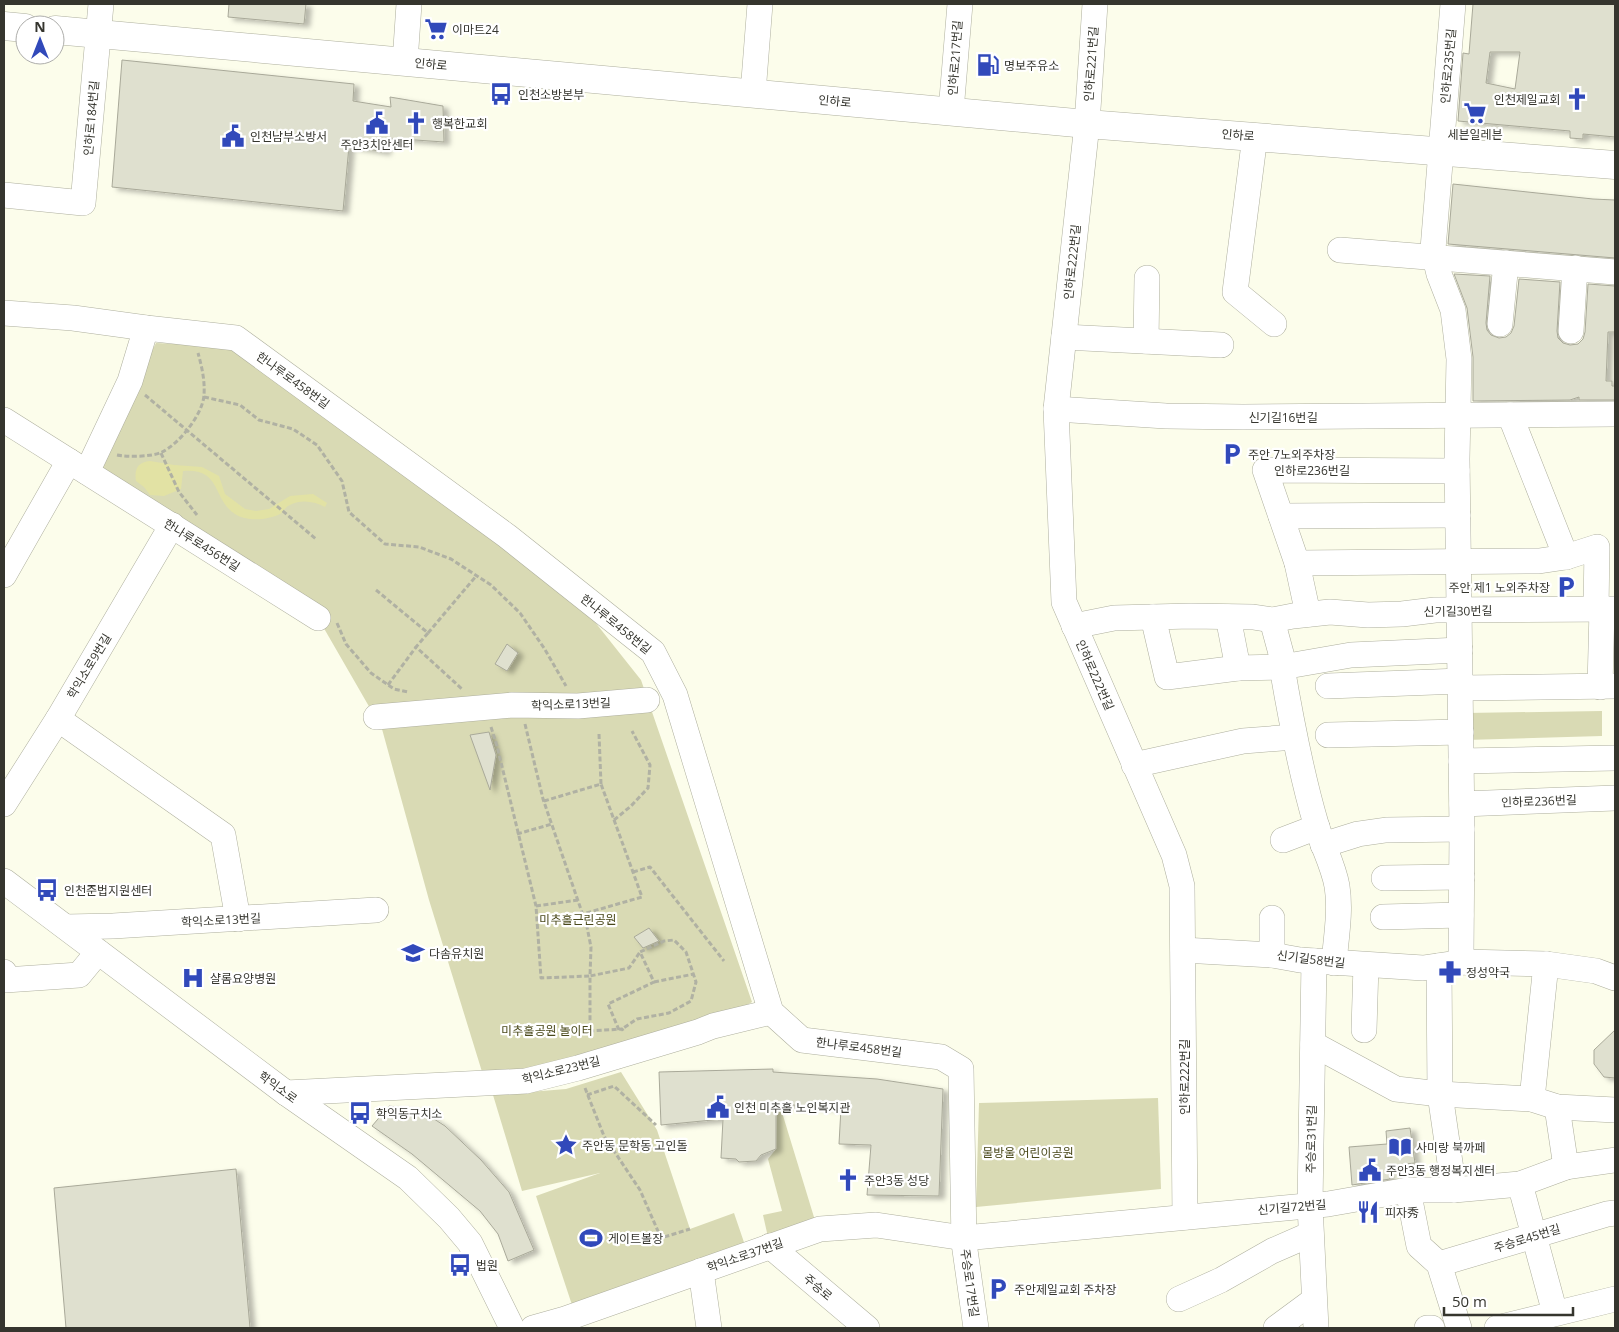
<svg xmlns="http://www.w3.org/2000/svg" width="1619" height="1332" font-family="'Open Sans','Noto Sans KR',sans-serif">
	<style>
		.green { fill: #d9dab4 }
		.water { fill: #e2e2a4 }
		.building { fill: #dfe0cf; stroke: #a9a999; fill-rule: evenodd; filter: url(#shadow) }
		.lines { fill: none; stroke-linecap: round; stroke-linejoin: round }
		.minor-casing { stroke: #aeaf9e; stroke-width: 26 }
		.major-casing { stroke: #aeaf9e; stroke-width: 29 }
		.path { stroke: #b0b1a3; stroke-width: 3; stroke-dasharray: 5 2.5; stroke-linecap: butt }
		.minor { stroke: #fff; stroke-width: 25 }
		.major { stroke: #fff; stroke-width: 28 }
		.labels { text-anchor: middle; dominant-baseline: central; stroke-width: 4.5; stroke-linejoin: round; paint-order: stroke }
		.poi-label { font-size: 12px; fill: #35352e; stroke: #fff; text-anchor: start }
		.street-label { font-size: 12px; fill: #35352e; stroke: #fff }
		.park-label { font-size: 12px; fill: #4a491b; stroke: #fff }
	</style>
	<defs>
		<filter id="shadow"><feDropShadow dx="5.5" dy="3" stdDeviation="2.5" flood-color="#0004"/></filter>
	</defs>
	<rect width="100%" height="100%" fill="#fcfdeb"/>
	<!-- green -->
	<g class="green">
		<polygon points="185,341 241,349 587,612 641,680 752,1002 713,1026 607,1058 483,1075 429,900 382,729 318,618 87,472 156,343 177,344"/>
		<polygon points="1602,711 1602,736 1466,740 1466,713"/>
		<polygon points="621,1072 657,1130 690,1229 734,1213 748,1254 572,1305 536,1196 600,1173 522,1191 493,1095 566,1089"/>
		<polygon points="777,1096 817,1227 770,1246 763,1215 782,1211 768,1159 776,1149"/>
		<polygon points="1158,1098 1161,1189 976,1207 979,1103"/>
	</g>
	<!-- water -->
	<path class="water" d="M 150,461 L 174,465 L 202,467 L 219,476 L 225,494 L 245,509 L 256,511 L 269,509 L 290,496 L 313,494 L 327,503 L 325,507 C 314,501 300,499 288,506 C 285,508 283,512 280,514 C 268,520 247,522 235,514 C 212,499 222,468 183,471 L 181,489 L 164,496 L 150,495 L 144,487 L 136,481 C 134,469 138,462 150,461 Z"/>
	<!-- building -->
	<g class="building">
		<polygon points="229,4 306,4 304,24 228,17"/>
		<path d="M 1473,4 L 1615,4 L 1615,137 L 1583,134 L 1583,139 L 1570,138 L 1570,131 L 1458,121 L 1463,53 L 1469,54 ZM 1490,52 L 1520,52 L 1515,89 L 1486,83 Z"/>
		<polygon points="122,60 354,84 353,101 391,107 390,97 443,106 444,142 387,138 385,152 349,146 343,211 112,187"/>
		<polygon points="1453,184 1593,199 1615,200 1615,258 1448,244"/>
		<polygon points="1454,274 1490,276 1486,323 1487,330 1491,335 1499,338 1506,337 1511,333 1514,326 1519,279 1560,282 1557,331 1558,338 1563,343 1570,345 1578,344 1583,339 1585,332 1588,284 1615,286 1615,332 1608,332 1606,381 1612,381 1612,386 1615,386 1615,400 1579,400 1579,397 1570,400 1473,401 1473,357 1467,308"/>
		<polygon points="507,644 518,653 507,671 495,664"/>
		<polygon points="489,732 496,755 490,790 470,735"/>
		<polygon points="649,928 659,941 643,948 634,937"/>
		<polygon points="1615,1030 1615,1078 1604,1077 1594,1064 1594,1050"/>
		<polygon points="773,1069 773,1072 877,1079 943,1089 939,1196 867,1195 871,1145 839,1144 841,1108 776,1104 776,1149 761,1155 756,1161 739,1162 736,1159 721,1158 723,1119 661,1125 659,1072"/>
		<polygon points="389,1106 420,1110 445,1126 481,1160 509,1192 534,1250 508,1261 498,1234 480,1211 412,1154 372,1126"/>
		<polygon points="1410,1128 1415,1163 1405,1164 1403,1173 1388,1167 1390,1179 1352,1185 1349,1147 1387,1144 1386,1131"/>
		<polygon points="236,1169 250,1328 66,1328 54,1188"/>
	</g>
	<g class="lines">
		<defs>
			<g id="minor">
				<polyline points="1095,4 1087,124 1056,409 1064,602 1174,855 1182,886 1185,1217"/>
				<polyline points="1453,4 1433,249 1439,274 1453,310 1459,359 1457,459 1462,829 1461,957 1464,962"/>
				<polyline points="405,62 409,4"/>
				<polyline points="753,93 760,4"/>
				<polyline points="951,111 960,4"/>
				<polyline points="1255,136 1235,292 1274,324"/>
				<polyline points="4,195 83,203 101,4"/>
				<polyline points="1340,250 1615,272"/>
				<polyline points="4,313 73,318 146,328 236,338 507,536 653,652 675,695 771,1012 802,1040 941,1057 961,1069 964,1243 976,1328"/>
				<polyline points="1500,324 1506,263"/>
				<polyline points="1571,331 1575,268"/>
				<polyline points="1064,337 1221,345"/>
				<polyline points="1146,341 1147,278"/>
				<polyline points="1056,409 1166,416 1243,417 1615,414"/>
				<polyline points="1510,415 1566,557"/>
				<polyline points="4,420 318,618"/>
				<polyline points="87,472 130,381 146,328"/>
				<polyline points="1281,516 1458,515"/>
				<polyline points="1297,563 1539,561 1566,557 1597,547 1596,609"/>
				<polyline points="4,575 69,461"/>
				<polyline points="1308,614 1297,563 1265,470 1457,471"/>
				<polyline points="1153,617 1167,677 1238,668 1282,667 1351,655 1460,650"/>
				<polyline points="1228,617 1238,668"/>
				<path d="M 1272,620 L 1282,657 L 1282,667 C 1291,720 1301,773 1316,824 C 1322,845 1333,864 1337,886 C 1341,911 1336,938 1334,963"/>
				<polyline points="1074,626 1114,618 1191,616 1253,617 1272,620 1293,616 1330,612 1368,615 1402,614 1435,610 1615,609"/>
				<polyline points="1328,686 1461,681"/>
				<polyline points="1600,687 1602,609"/>
				<polyline points="1461,688 1615,686"/>
				<polyline points="376,717 512,705 578,706 647,700"/>
				<polyline points="58,719 223,835 238,919"/>
				<polyline points="1328,735 1461,732"/>
				<polyline points="1461,761 1615,758"/>
				<polyline points="1134,765 1243,741 1294,737"/>
				<polyline points="4,804 58,719 172,525"/>
				<polyline points="1462,804 1615,798"/>
				<polyline points="1283,840 1317,827"/>
				<polyline points="1323,845 1358,834 1386,830 1462,829"/>
				<polyline points="1384,878 1462,877"/>
				<polyline points="4,881 286,1093 408,1178 449,1218 470,1243 512,1328"/>
				<polyline points="1383,917 1461,915"/>
				<polyline points="1272,918 1272,955"/>
				<polyline points="66,927 113,926 376,910"/>
				<polyline points="1183,950 1272,955 1300,960 1423,968 1464,962 1546,964 1596,971 1615,978"/>
				<polyline points="1314,961 1310,1205 1316,1328"/>
				<polyline points="1439,966 1440,1094 1454,1190"/>
				<polyline points="4,972 5,980 79,975 98,952"/>
				<polyline points="1364,1030 1366,965"/>
				<polyline points="1313,1044 1396,1089 1440,1094 1532,1099 1557,1107 1615,1110"/>
				<polyline points="286,1093 526,1081 578,1068 698,1032 713,1026 771,1012"/>
				<polyline points="1532,1099 1546,964"/>
				<polyline points="1557,1107 1566,1167"/>
				<polyline points="1520,1184 1555,1313"/>
				<polyline points="1408,1190 1419,1246 1439,1264 1459,1328"/>
				<polyline points="770,1246 867,1328"/>
				<polyline points="1439,1264 1607,1214 1615,1213"/>
				<polyline points="701,1271 709,1328"/>
				<polyline points="1179,1299 1221,1280 1272,1251 1311,1234"/>
				<polyline points="533,1328 565,1319 820,1229 876,1225 964,1238 1328,1204 1408,1190 1454,1190 1520,1184 1566,1167 1615,1160"/>
				<polyline points="1276,1328 1314,1300"/>
				<polyline points="1427,1328 1432,1328"/>
				<polyline points="1497,1328 1615,1299"/>
			</g>
			<g id="major">
				<polyline points="4,26 25,28"/>
				<polyline points="55,30 1087,124 1615,165"/>
			</g>
		</defs>
		<!-- minor casing -->
		<use href="#minor" class="minor-casing"/>
		<!-- major casing -->
		<use href="#major" class="major-casing"/>
		<!-- path -->
		<g class="path">
			<polyline points="145,395 316,539"/>
			<polyline points="204,397 240,405 259,420 293,429 317,445 342,481 349,512 385,544 419,547 451,559 491,585 520,613 544,648 566,686"/>
			<polyline points="161,453 179,492 197,515"/>
			<path d="M 117,455 C 127,457 153,457 162,452 C 179,444 203,414 204,395 C 205,381 202,367 198,353"/>
			<polyline points="376,590 428,633 416,647 462,689"/>
			<polyline points="337,623 346,644 371,673 394,689 408,692"/>
			<polyline points="428,633 477,575"/>
			<polyline points="388,685 416,647"/>
			<polyline points="525,724 543,799 587,927 591,947 590,976 629,968 640,952"/>
			<polyline points="491,727 497,746 536,906 541,978 590,976 590,1031 622,1029 624,1032"/>
			<polyline points="599,734 601,784"/>
			<polyline points="544,801 601,784 642,897 583,914"/>
			<polyline points="614,820 631,806 648,788 650,765 632,731"/>
			<polyline points="517,834 552,824"/>
			<polyline points="633,872 650,867 724,961"/>
			<polyline points="536,906 578,900"/>
			<polyline points="654,982 694,974"/>
			<polyline points="619,1030 608,1004 654,982 640,952 664,941 674,940 686,952 696,982 691,1001 669,1013 637,1019 622,1029"/>
			<polyline points="585,1088 604,1136 640,1190 661,1238 690,1229"/>
			<polyline points="587,1095 614,1086 656,1125"/>
		</g>
		<!-- minor -->
		<use href="#minor" class="minor"/>
		<!-- major -->
		<use href="#major" class="major"/>
	</g>
	<!-- icons -->
	<defs>
		<symbol id="supermarket-bare" viewBox="-9 -9 18 18"><path d="M-6-5.5h2.5l.6 2H6L4.5 2H-2.5L-4.4-4H-6ZM-1.5 3.2a1.3 1.3 0 1 0 .1 0ZM3 3.2a1.3 1.3 0 1 0 .1 0Z" fill="#3149ba" stroke="#fff" stroke-width="2.5" paint-order="stroke"/></symbol>
		<symbol id="fuel-bare" viewBox="-9 -9 18 18"><path d="M-5.5-6h7V0h2V4h1.3V-2.5L3-4.5l.8-.8L6-3V5H2.5V1h-1V6h-7ZM-4.2-4.7v3.2H.2V-4.7Z" fill="#3149ba" stroke="#fff" stroke-width="2.5" paint-order="stroke"/></symbol>
		<symbol id="bus-bare" viewBox="-9 -9 18 18"><path d="M-5-6H5V4H4V6H2V4H-2V6H-4V4H-5ZM-3.5-4V0h7V-4ZM-3.5 1.2v1.5H-2V1.2ZM2 1.2v1.5H3.5V1.2Z" fill="#3149ba" stroke="#fff" stroke-width="2.5" paint-order="stroke"/></symbol>
		<symbol id="church-bare" viewBox="-9 -9 18 18"><path d="M-1.2-6h2.4v3.5h3.3v2.4h-3.3V6h-2.4V-.1h-3.3v-2.4h3.3Z" fill="#3149ba" stroke="#fff" stroke-width="2.5" paint-order="stroke"/></symbol>
		<symbol id="civic-bare" viewBox="-9 -9 18 18"><path d="M-.6-6.5H3V-4.5H.6V-3L4-1V1h2V6H-6V1h2V-1L-.6-3ZM-1.2 2.5V6h2.4V2.5Z" fill="#3149ba" stroke="#fff" stroke-width="2.5" paint-order="stroke"/></symbol>
		<symbol id="parking-bare" viewBox="-9 -9 18 18"><path d="M-3.5-5.5H1a3.5 3.5 0 0 1 0 7H-1V5.5H-3.5ZM-1-3.4V-.6H.8a1.4 1.4 0 0 0 0-2.8Z" fill="#3149ba" stroke="#fff" stroke-width="2.5" paint-order="stroke"/></symbol>
		<symbol id="school-bare" viewBox="-9 -9 18 18"><path d="M0-5L7-2L0 1L-7-2ZM-4 1L0 2.5L4 1V4Q0 6-4 4Z" fill="#3149ba" stroke="#fff" stroke-width="2.5" paint-order="stroke"/></symbol>
		<symbol id="pharmacy-bare" viewBox="-9 -9 18 18"><path d="M-2-6h4v4h4v4h-4v4h-4v-4h-4v-4h4Z" fill="#3149ba" stroke="#fff" stroke-width="2.5" paint-order="stroke"/></symbol>
		<symbol id="hospital-bare" viewBox="-9 -9 18 18"><path d="M-5-5h3v3.5h4V-5h3V5h-3V1.5h-4V5h-3Z" fill="#3149ba" stroke="#fff" stroke-width="2.5" paint-order="stroke"/></symbol>
		<symbol id="sight-bare" viewBox="-9 -9 18 18"><path d="M0-6L1.8-2.2L6-1.7L2.9 1.2L3.7 5.4L0 3.3L-3.7 5.4L-2.9 1.2L-6-1.7L-1.8-2.2Z" fill="#3149ba" stroke="#fff" stroke-width="2.5" paint-order="stroke"/></symbol>
		<symbol id="library-bare" viewBox="-9 -9 18 18"><path d="M-6-4Q-3-5.5-.7-3.5V5Q-3 3-6 4ZM6-4Q3-5.5 .7-3.5V5Q3 3 6 4Z" fill="#3149ba" stroke="#fff" stroke-width="2.5" paint-order="stroke"/></symbol>
		<symbol id="restaurant-bare" viewBox="-9 -9 18 18"><path d="M-5-6h1v4h1v-4h1v4h1v-4h1v5L-1.5 .5V6h-2V.5L-5-1ZM5-6V6H3V1.5H1.5Q1.5-4 5-6Z" fill="#3149ba" stroke="#fff" stroke-width="2.5" paint-order="stroke"/></symbol>
		<symbol id="stadium-bare" viewBox="-9 -9 18 18"><path d="M0-5a6.5 5 0 1 0 0 10a6.5 5 0 1 0 0-10ZM-3.5-1.8h7v3.6h-7Z" fill="#3149ba" stroke="#fff" stroke-width="2.5" paint-order="stroke"/></symbol>
	</defs>
	<g fill-rule="evenodd">
		<use href="#supermarket-bare" x="420" y="13" width="32" height="32"/>
		<use href="#fuel-bare" x="972" y="49" width="32" height="32"/>
		<use href="#bus-bare" x="485" y="78" width="32" height="32"/>
		<use href="#church-bare" x="1561" y="83" width="32" height="32"/>
		<use href="#supermarket-bare" x="1459" y="97" width="32" height="32"/>
		<use href="#civic-bare" x="361" y="107" width="32" height="32"/>
		<use href="#church-bare" x="400" y="107" width="32" height="32"/>
		<use href="#civic-bare" x="217" y="120" width="32" height="32"/>
		<use href="#parking-bare" x="1216" y="438" width="32" height="32"/>
		<use href="#parking-bare" x="1550" y="571" width="32" height="32"/>
		<use href="#bus-bare" x="31" y="874" width="32" height="32"/>
		<use href="#school-bare" x="397" y="937" width="32" height="32"/>
		<use href="#pharmacy-bare" x="1434" y="956" width="32" height="32"/>
		<use href="#hospital-bare" x="177" y="962" width="32" height="32"/>
		<use href="#civic-bare" x="702" y="1091" width="32" height="32"/>
		<use href="#bus-bare" x="344" y="1097" width="32" height="32"/>
		<use href="#sight-bare" x="550" y="1129" width="32" height="32"/>
		<use href="#library-bare" x="1384" y="1131" width="32" height="32"/>
		<use href="#civic-bare" x="1354" y="1154" width="32" height="32"/>
		<use href="#church-bare" x="832" y="1164" width="32" height="32"/>
		<use href="#restaurant-bare" x="1352" y="1196" width="32" height="32"/>
		<use href="#stadium-bare" x="575" y="1222" width="32" height="32"/>
		<use href="#bus-bare" x="444" y="1249" width="32" height="32"/>
		<use href="#parking-bare" x="982" y="1273" width="32" height="32"/>
	</g>
	<g class="labels">
		<!-- poi labels -->
		<g class="poi-label">
			<text x="452" y="29">이마트24</text>
			<text x="1004" y="65">명보주유소</text>
			<text x="518" y="94">인천소방본부</text>
			<text x="1560" y="99" text-anchor="end">인천제일교회</text>
			<text x="432" y="123">행복한교회</text>
			<text x="1475" y="134" text-anchor="middle">세븐일레븐</text>
			<text x="250" y="136">인천남부소방서</text>
			<text x="377" y="144" text-anchor="middle">주안3치안센터</text>
			<text x="1248" y="454">주안 7노외주차장</text>
			<text x="1550" y="587" text-anchor="end">주안 제1 노외주차장</text>
			<text x="64" y="890">인천준법지원센터</text>
			<text x="429" y="953">다솜유치원</text>
			<text x="1466" y="972">정성약국</text>
			<text x="210" y="978">샬롬요양병원</text>
			<text x="734" y="1107">인천 미추홀 노인복지관</text>
			<text x="376" y="1113">학익동구치소</text>
			<text x="582" y="1145">주안동 문학동 고인돌</text>
			<text x="1416" y="1147">사미랑 북까페</text>
			<text x="1386" y="1170">주안3동 행정복지센터</text>
			<text x="864" y="1180">주안3동 성당</text>
			<text x="1385" y="1212">피자秀</text>
			<text x="608" y="1238">게이트볼장</text>
			<text x="476" y="1265">법원</text>
			<text x="1014" y="1289">주안제일교회 주차장</text>
		</g>
		<!-- street labels -->
		<g class="street-label">
			<text transform="translate(955 58) rotate(-86)">인하로217번길</text>
			<text transform="translate(431 64) rotate(5)">인하로</text>
			<text transform="translate(1091 64) rotate(-86)">인하로221번길</text>
			<text transform="translate(1448 66) rotate(-85)">인하로235번길</text>
			<text transform="translate(835 101) rotate(5)">인하로</text>
			<text transform="translate(91 118) rotate(-85)">인하로184번길</text>
			<text transform="translate(1238 135) rotate(4)">인하로</text>
			<text transform="translate(1072 262) rotate(-84)">인하로222번길</text>
			<text transform="translate(293 380) rotate(36)">한나루로458번길</text>
			<text x="1283" y="417">신기길16번길</text>
			<text x="1312" y="470">인하로236번길</text>
			<text transform="translate(202 545) rotate(32)">한나루로456번길</text>
			<text transform="translate(1458 611) rotate(-1)">신기길30번길</text>
			<text transform="translate(616 624) rotate(39)">한나루로458번길</text>
			<text transform="translate(89 666) rotate(-59)">학익소로9번길</text>
			<text transform="translate(1095 675) rotate(66)">인하로222번길</text>
			<text transform="translate(571 704) rotate(-2)">학익소로13번길</text>
			<text transform="translate(1539 801) rotate(-2)">인하로236번길</text>
			<text transform="translate(221 920) rotate(-3)">학익소로13번길</text>
			<text transform="translate(1311 959) rotate(7)">신기길58번길</text>
			<text transform="translate(859 1047) rotate(7)">한나루로458번길</text>
			<text transform="translate(561 1070) rotate(-14)">학익소로23번길</text>
			<text transform="translate(1184 1077) rotate(-90)">인하로222번길</text>
			<text transform="translate(278 1087) rotate(36)">학익소로</text>
			<text transform="translate(1311 1139) rotate(-89)">주승로31번길</text>
			<text transform="translate(1292 1207) rotate(-5)">신기길72번길</text>
			<text transform="translate(1527 1238) rotate(-17)">주승로45번길</text>
			<text transform="translate(745 1255) rotate(-19)">학익소로37번길</text>
			<text transform="translate(970 1283) rotate(82)">주승로17번길</text>
			<text transform="translate(818 1287) rotate(40)">주승로</text>
		</g>
		<!-- park labels -->
		<g class="park-label">
			<text x="578" y="919">미추홀근린공원</text>
			<text x="547" y="1030">미추홀공원 놀이터</text>
			<text x="1028" y="1152">물방울 어린이공원</text>
		</g>
	</g>
	<!-- border -->
	<rect width="1619" height="1332" fill="none" stroke="#35352e" stroke-width="10"/>
	<!-- north arrow -->
	<g transform="translate(40 40)"><circle r="24" fill="#ffffff" stroke="#aeaeab"/>
	<path d="M0-4L9 19L0 12L-9 19Z" fill="#3149ba"/>
	<text y="-8" font-size="14" font-weight="bold" text-anchor="middle" fill="#35352e">N</text>
	</g>
	<!-- scale -->
	<path d="M1444 1307v8h129v-8" fill="none" stroke="#35352e" stroke-width="2.5"/>
	<text x="1452" y="1307" font-size="15" fill="#35352e" stroke="#ffffff" stroke-width="4" paint-order="stroke">50 m</text>
</svg>
